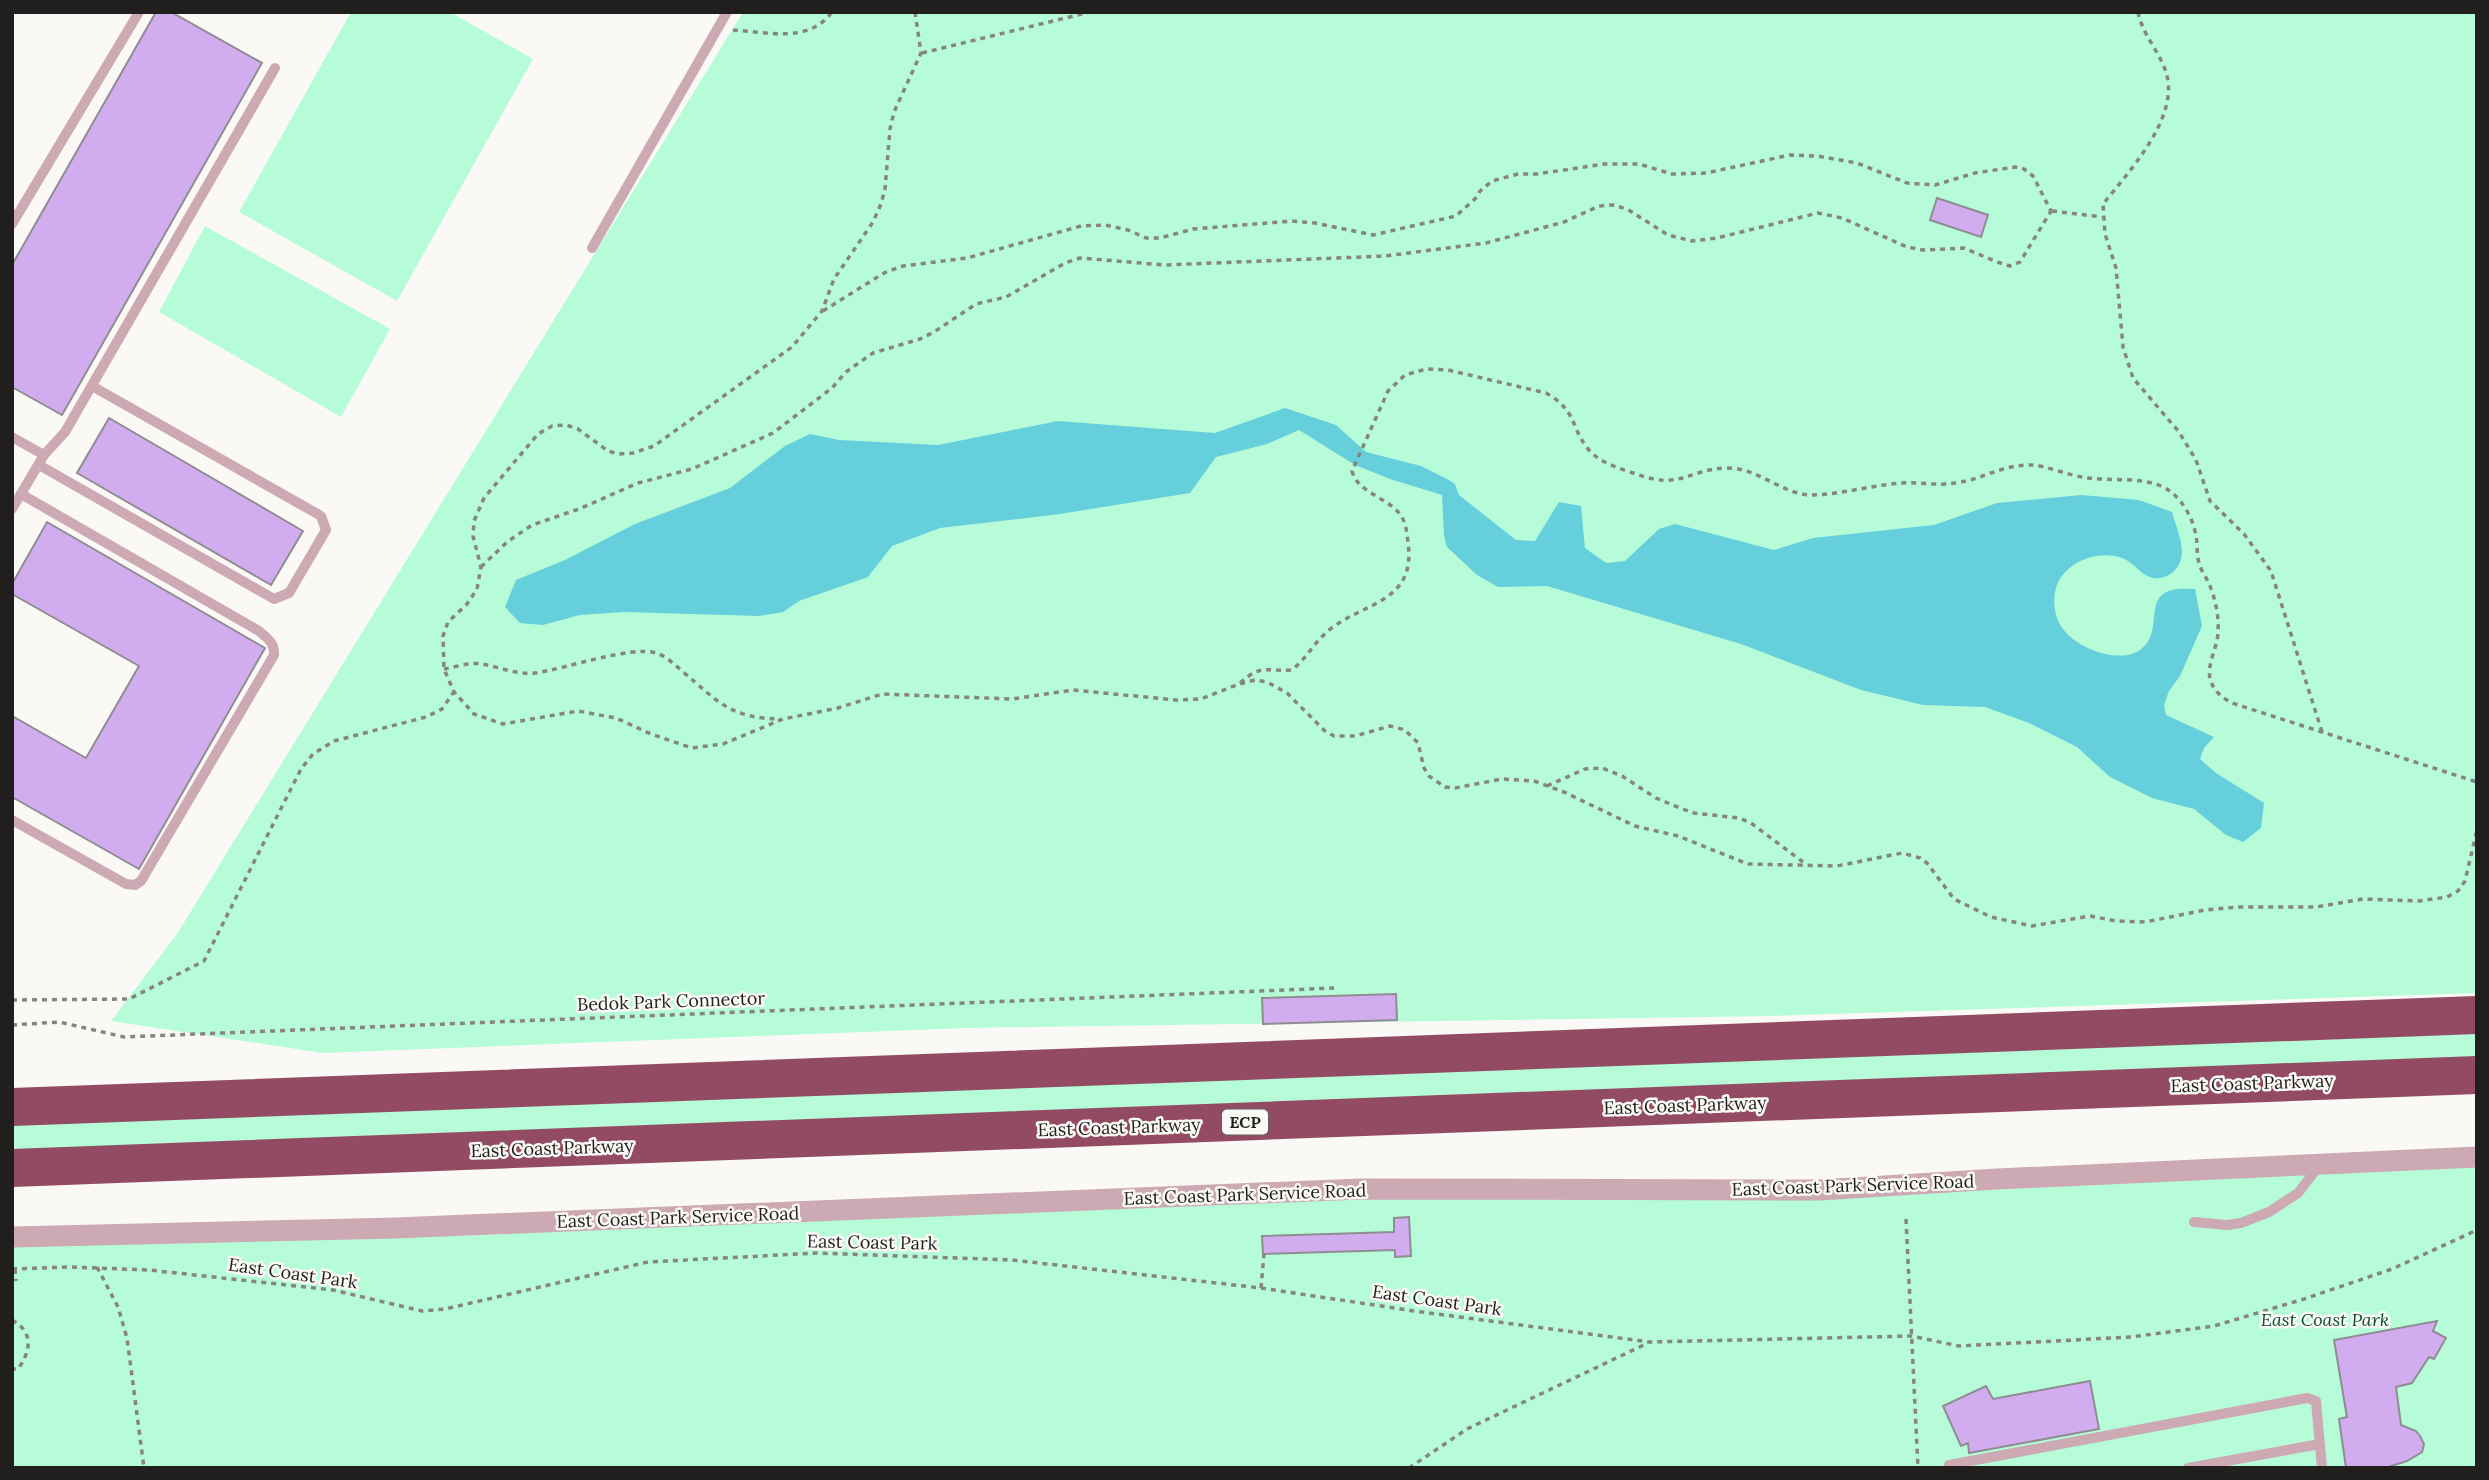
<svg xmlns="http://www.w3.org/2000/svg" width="2489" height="1480" font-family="Lora,serif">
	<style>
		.green { fill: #b6fcd9 }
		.water { fill: #65d0dc }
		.building { fill: #d1adef; stroke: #8f8d91; stroke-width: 2 }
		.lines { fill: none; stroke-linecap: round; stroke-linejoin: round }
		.path { stroke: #868582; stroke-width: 3.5; stroke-dasharray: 5 5; stroke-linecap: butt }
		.service { stroke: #cda9b3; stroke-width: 10 }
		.minor { stroke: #cda9b3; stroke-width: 21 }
		.motorway { stroke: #934b64; stroke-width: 38 }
		.labels { text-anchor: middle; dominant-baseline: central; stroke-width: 5; stroke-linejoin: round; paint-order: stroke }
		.shield { fill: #fbf9f5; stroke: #62605e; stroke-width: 2 }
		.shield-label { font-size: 16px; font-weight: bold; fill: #201f1e }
		.street-label { font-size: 18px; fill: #201f1e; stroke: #fbf9f5 }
		.park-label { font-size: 18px; font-style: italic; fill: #094e35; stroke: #fbf9f5 }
	</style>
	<rect width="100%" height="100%" fill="#fbf9f5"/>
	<!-- green -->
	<g class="green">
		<polygon points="351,12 450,12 533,59 397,301 239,212"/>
		<polygon points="743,12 2477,12 2477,993 1772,1016 966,1028 323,1053 111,1021 177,934"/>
		<polygon points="205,226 390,329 341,417 159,312"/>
		<polygon points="2477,1032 2477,1059 12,1152 12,1125"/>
		<polygon points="2477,1165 2477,1468 12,1468 12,1247 1410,1188 1822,1193"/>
	</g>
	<!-- water -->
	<path class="water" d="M 1285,408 L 1336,425 L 1366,452 L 1421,466 L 1447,479 L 1455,484 L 1459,495 L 1516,540 L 1535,541 L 1559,502 L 1581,506 L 1585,548 L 1606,563 L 1625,561 L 1659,529 L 1675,524 L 1774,550 L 1813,538 L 1934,525 L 1997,503 L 2081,495 L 2139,500 L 2172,512 C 2177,531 2191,557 2173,572 C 2167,577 2160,579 2153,578 C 2140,575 2134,562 2122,558 C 2098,549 2064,562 2056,588 C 2052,602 2055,618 2063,629 C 2078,650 2129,669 2147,643 C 2157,629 2151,607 2160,597 C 2169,587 2183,589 2195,589 L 2202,626 L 2180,676 L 2169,691 L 2164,705 L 2166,715 L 2214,737 L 2204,748 L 2200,759 L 2216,773 L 2264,803 L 2261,828 L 2243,842 L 2226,835 L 2194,809 L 2152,798 L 2110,777 L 2077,747 L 2029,723 L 1985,707 L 1923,705 L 1861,690 L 1741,644 L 1547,586 L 1498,587 L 1477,575 L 1447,547 L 1444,536 L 1442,495 L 1390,479 L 1355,465 L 1299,430 L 1267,444 L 1216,457 L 1190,493 L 1060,514 L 940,528 L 892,546 L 868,577 L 799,601 L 783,612 L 759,616 L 624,612 L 580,615 L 543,625 L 520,623 L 505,607 L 516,580 L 565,560 L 635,524 L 730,488 L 785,446 L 810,434 L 839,440 L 938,445 L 1058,421 L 1215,433 Z"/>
	<!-- building -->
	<g class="building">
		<polygon points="156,12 171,12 262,63 62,415 12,387 12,265"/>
		<polygon points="1937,198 1988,215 1981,237 1930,220"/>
		<polygon points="109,418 303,531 271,585 77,473"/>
		<polygon points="47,522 265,648 139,869 12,797 12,716 86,758 139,666 12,594 12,584"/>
		<polygon points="1396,994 1397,1020 1263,1024 1262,998"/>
		<polygon points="1409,1217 1411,1256 1395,1257 1395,1250 1263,1254 1262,1236 1394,1232 1394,1218"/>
		<polygon points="2437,1321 2433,1331 2446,1338 2434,1359 2429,1357 2412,1383 2396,1387 2401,1425 2416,1431 2420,1436 2424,1444 2422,1452 2407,1461 2385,1468 2346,1468 2339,1419 2347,1417 2334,1340"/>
		<polygon points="2090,1381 2099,1429 1969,1453 1968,1443 1961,1446 1943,1406 1986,1386 1993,1399"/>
	</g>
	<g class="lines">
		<!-- path -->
		<g class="path">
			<polyline points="915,12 921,53 894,112 890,129 885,189 881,204 873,222 834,279 822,311 792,347 654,446 633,453 618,454 608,451 578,429 566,425 552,426 538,434 484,498 474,521 473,536 481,567 477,589 467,604 448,622 443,636 444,669 454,692 474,714 503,724 578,711 616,718 651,734 692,748 723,744 783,719 838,708 882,694 1012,699 1073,690 1176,700 1201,699 1239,684 1255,680 1267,682 1287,693 1325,731 1334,736 1355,736 1390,726 1405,730 1418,743 1424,768 1429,776 1445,787 1455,788 1502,779 1534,781 1564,792 1635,826 1678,836 1748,864 1837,866 1902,853 1920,858 1927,863 1954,899 1991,917 2032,926 2090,916 2116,921 2145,922 2205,910 2238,907 2316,907 2363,899 2419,901 2447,897 2458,891 2465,881 2477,830"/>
			<path d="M 2138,12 C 2143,37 2162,54 2167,76 C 2178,119 2128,173 2103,204 L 2105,234 L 2116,268 L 2123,347 L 2133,378 L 2179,432 L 2196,460 L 2210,501 L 2244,534 L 2271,571 L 2322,732"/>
			<path d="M 733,30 C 768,32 808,44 832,12"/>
			<polyline points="922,53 1090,12"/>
			<polyline points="2052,211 2102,217"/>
			<polyline points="823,311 884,273 903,266 967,258 1081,226 1105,225 1128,230 1146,238 1160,238 1193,229 1292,221 1315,223 1373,235 1456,216 1477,197 1480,191 1492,181 1518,174 1537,174 1604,164 1639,164 1672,174 1706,173 1790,155 1817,156 1857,163 1907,183 1935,185 1975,173 2015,167 2024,169 2033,176 2051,211"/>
			<polyline points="481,567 507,542 532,525 579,509 638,483 692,469 773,433 832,388 846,372 873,353 920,339 934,332 976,304 1006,297 1065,263 1080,258 1165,265 1385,256 1486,243 1564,222 1599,206 1613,205 1627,209 1668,235 1692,241 1717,238 1818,213 1842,218 1907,247 1923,250 1964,248 1997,262 2010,266 2020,262 2051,211"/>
			<path d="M 444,669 C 456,667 470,662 482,664 C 499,667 517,675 535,673 C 565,669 632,645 656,653 C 666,656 674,664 682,671 C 719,702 729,718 780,719"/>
			<path d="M 1240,683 C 1263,663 1265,672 1292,670 C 1308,657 1316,639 1333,627 C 1367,602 1416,601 1408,543 C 1407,533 1406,521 1399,513 C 1386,497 1357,492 1352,471 L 1388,391 L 1405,375 L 1426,369 L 1448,370 L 1546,393 C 1578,411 1570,428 1589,450 C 1600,463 1621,469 1636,474 C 1681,491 1690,468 1728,468 C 1759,468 1782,495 1813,495 C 1843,494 1873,485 1902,483 C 1920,482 1938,486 1955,483 C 1982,480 2002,464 2032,465 C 2047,466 2070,476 2088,478 C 2112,481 2139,477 2161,486 C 2180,494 2193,517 2196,536 C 2198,545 2196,554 2199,563 C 2201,571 2207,578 2210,586 C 2216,601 2219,617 2218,633 C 2217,649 2207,663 2210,679 C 2214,692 2223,699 2235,704 L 2477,782"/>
			<polyline points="1547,786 1585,769 1602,768 1622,776 1656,798 1680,808 1694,813 1739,818 1751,823 1803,862"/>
			<polyline points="12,1000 129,999 204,961 301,769 313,754 334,741 426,717 442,709 453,693"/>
			<polyline points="12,1025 59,1022 124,1037 1334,988"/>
			<polyline points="1906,1219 1918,1468"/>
			<polyline points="97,1267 118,1307 127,1338 144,1468"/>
			<polyline points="12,1269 70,1267 149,1270 333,1290 422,1311 445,1309 648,1262 817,1253 1012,1260 1261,1288 1414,1311 1650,1342 1911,1336 1959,1346 2131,1337 2214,1326 2304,1299 2392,1269 2477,1230"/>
			<polyline points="15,1269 16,1281"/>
			<polyline points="1261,1288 1264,1254"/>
			<path d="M 12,1320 C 34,1332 31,1351 18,1369 L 12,1369"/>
			<polyline points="1409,1468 1467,1429 1648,1343"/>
		</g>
		<!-- service -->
		<g class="service">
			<polyline points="12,224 139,12"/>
			<polyline points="592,248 727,12"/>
			<polyline points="12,437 44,455"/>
			<polyline points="39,465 274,599 289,593 326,530 321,516 92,386"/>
			<polyline points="12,509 44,455 65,432 275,68"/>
			<path d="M 12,820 L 126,884 L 135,885 L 141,881 L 274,655 C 275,643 268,639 259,631 L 21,494"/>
			<polyline points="2194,1222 2227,1225 2241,1223 2269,1212 2298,1193 2319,1166"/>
			<polyline points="1949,1465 2307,1398 2316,1401 2322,1468"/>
			<polyline points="2188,1468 2320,1444"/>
		</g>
		<!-- minor -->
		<polyline class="minor" points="12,1237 395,1228 1361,1189 1820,1190 1997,1179 2477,1157"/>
		<!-- motorway -->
		<g class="motorway">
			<polyline points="12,1107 2477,1015"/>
			<polyline points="12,1168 2477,1075"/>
		</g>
	</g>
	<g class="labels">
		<!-- shield labels -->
		<rect class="shield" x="1222" y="1109.5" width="46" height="25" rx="5"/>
		<g class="shield-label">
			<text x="1245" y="1122">ECP</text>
		</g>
		<!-- street labels -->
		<g class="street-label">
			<text transform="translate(671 1001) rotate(-2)">Bedok Park Connector</text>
			<text transform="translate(2252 1083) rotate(-2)">East Coast Parkway</text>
			<text transform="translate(1685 1105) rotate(-2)">East Coast Parkway</text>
			<text transform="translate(1119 1127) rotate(-2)">East Coast Parkway</text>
			<text transform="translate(552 1148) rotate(-2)">East Coast Parkway</text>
			<text transform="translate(1853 1185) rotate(-2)">East Coast Park Service Road</text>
			<text transform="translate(1245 1194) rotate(-2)">East Coast Park Service Road</text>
			<text transform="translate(678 1217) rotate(-2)">East Coast Park Service Road</text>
			<text transform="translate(872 1242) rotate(1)">East Coast Park</text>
			<text transform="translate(293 1273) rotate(8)">East Coast Park</text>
			<text transform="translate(1437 1300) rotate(8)">East Coast Park</text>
		</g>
		<!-- park labels -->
		<g class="park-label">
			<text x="2325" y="1319">East Coast Park</text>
		</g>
	</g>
	<!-- border -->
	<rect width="2489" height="1480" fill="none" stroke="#201f1e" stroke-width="28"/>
</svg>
